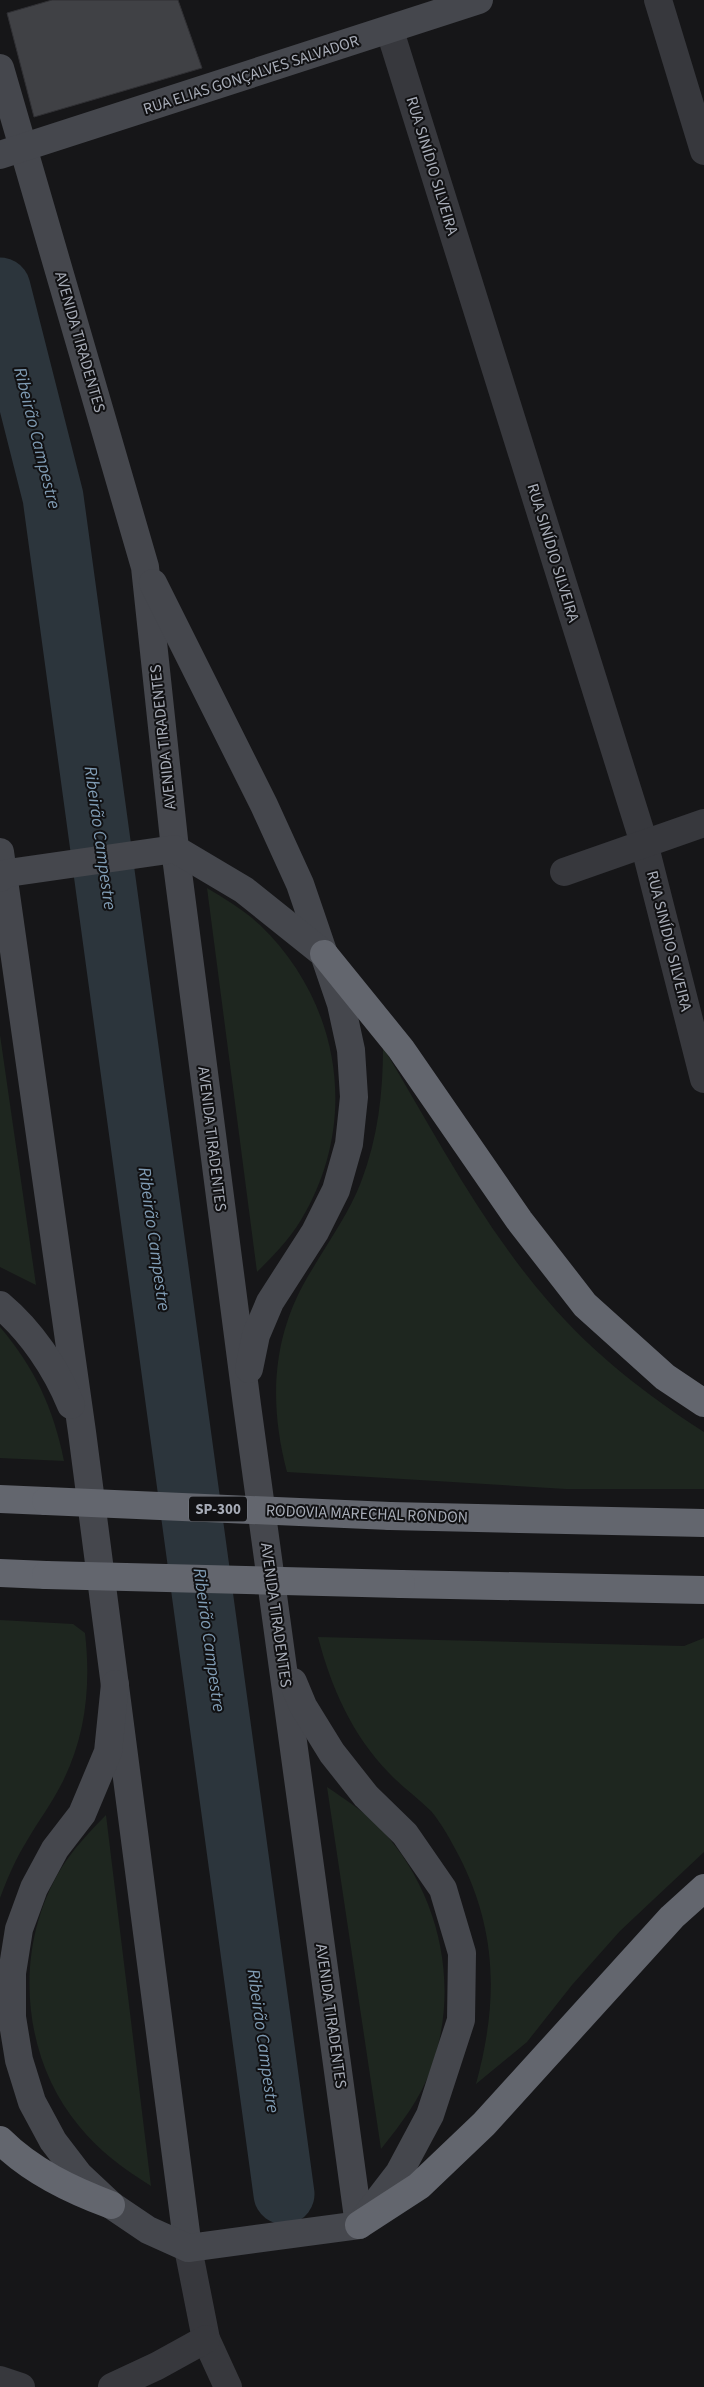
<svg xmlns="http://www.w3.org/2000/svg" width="704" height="2387" font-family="'Source Sans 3',sans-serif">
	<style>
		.green { fill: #1e261f }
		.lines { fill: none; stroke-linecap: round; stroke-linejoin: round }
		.river { stroke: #2c353c; stroke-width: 61 }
		.building { fill: #404145; stroke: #303034 }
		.street { stroke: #37383d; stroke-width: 28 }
		.secondary { stroke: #45474d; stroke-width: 28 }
		.highway { stroke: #63666e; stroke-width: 28 }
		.highway-bridge { stroke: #63666e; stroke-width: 28 }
		.labels { text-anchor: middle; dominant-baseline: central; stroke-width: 4; stroke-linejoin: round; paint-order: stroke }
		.shield { fill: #111113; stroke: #7b7e86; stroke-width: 1 }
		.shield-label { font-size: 15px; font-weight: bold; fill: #a8adb8 }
		.street-label { font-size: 16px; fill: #a8adb8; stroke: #111113 }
		.water-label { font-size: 18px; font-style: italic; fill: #7f9bb3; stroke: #111113 }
	</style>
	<rect width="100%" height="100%" fill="#161618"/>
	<!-- green -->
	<g class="green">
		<path d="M 207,888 C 225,899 244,910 260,925 C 341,1003 360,1122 301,1220 C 289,1240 273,1256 257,1272 Z"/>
		<polygon points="0,1035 36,1285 0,1267"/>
		<path d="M 383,1047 C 435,1134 482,1225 548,1301 C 592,1353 647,1395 704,1432 L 704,1489 L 566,1489 L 287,1472 C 268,1400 272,1332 313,1268 C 330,1239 349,1213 361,1182 C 378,1138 383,1093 383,1047 Z"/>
		<path d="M 0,1327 C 35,1369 53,1407 64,1461 L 0,1458 Z"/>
		<path d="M 0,1620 L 73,1624 L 85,1633 C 91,1685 86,1736 62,1783 C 52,1803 39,1820 28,1839 C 16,1858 8,1877 0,1898 Z"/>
		<path d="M 318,1637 L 684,1646 L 704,1638 L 704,1852 L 620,1931 L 572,1985 L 527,2042 L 476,2084 C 498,2003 498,1932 459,1856 C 451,1841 442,1824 431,1811 C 418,1798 402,1787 389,1773 C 352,1735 331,1687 318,1637 Z"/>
		<path d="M 327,1787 C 346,1800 365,1812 381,1829 C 440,1893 461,1986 431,2069 C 420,2099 401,2124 381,2149 Z"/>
		<path d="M 106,1815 L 151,2186 C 124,2169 99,2151 79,2126 C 18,2053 13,1939 66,1861 C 78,1844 92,1829 106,1815 Z"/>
	</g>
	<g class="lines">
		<!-- river -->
		<polyline class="river" points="0,288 53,497 284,2194"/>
	</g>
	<!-- building -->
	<polygon class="building" points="52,0 178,0 202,68 34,117 7,13"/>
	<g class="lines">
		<!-- street -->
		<g class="street">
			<polyline points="658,0 704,151"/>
			<polyline points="390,31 644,843 704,1079"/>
			<polyline points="564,872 704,823"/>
			<polyline points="188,2248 206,2339 228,2387"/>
			<polyline points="0,2380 21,2387"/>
			<polyline points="112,2387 157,2366 206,2339"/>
		</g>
		<!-- secondary -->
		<g class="secondary">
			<polyline points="0,68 145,567 175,849 247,1405 359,2225"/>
			<polyline points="0,155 479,0"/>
			<polyline points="153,583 264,805 300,884 341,1004 351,1050 354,1097 349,1144 336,1190 315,1232 270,1302 256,1335 249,1369"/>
			<polyline points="0,852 82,1432 188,2248"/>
			<polyline points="0,878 4,874 15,872 175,849 244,890 324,954"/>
			<path d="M 0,1305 C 31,1331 56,1368 71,1405"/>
			<polyline points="115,1684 108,1752 82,1814 55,1849 34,1888 19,1929 12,1973 12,2017 19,2060 32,2102 53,2141 79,2175 111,2205 148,2230 188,2248 359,2225 399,2173 430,2115 461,2020 462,1953 443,1889 405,1834 366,1796 332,1753 303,1706 293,1682"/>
		</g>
		<!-- highway -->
		<g class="highway">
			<polyline points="324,954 401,1049 519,1220 585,1305 665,1377 704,1403"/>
			<polyline points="0,1499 46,1501"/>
			<polyline points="390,1516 704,1523"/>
			<polyline points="0,1573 46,1575"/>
			<polyline points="401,1584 704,1590"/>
			<path d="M 0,2140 C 31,2171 71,2190 111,2205"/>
			<polyline points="359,2225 419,2186 484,2124 672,1917 704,1888"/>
		</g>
		<!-- highway-bridge -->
		<g class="highway-bridge">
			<polyline points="46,1501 390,1516"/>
			<polyline points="46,1575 401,1584"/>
		</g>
	</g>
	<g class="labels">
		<!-- shield labels -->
		<rect class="shield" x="189" y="1496.5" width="58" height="25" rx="4"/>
		<g class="shield-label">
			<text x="218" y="1509">SP-300</text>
		</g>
		<!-- street labels -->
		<g class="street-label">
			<text transform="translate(251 75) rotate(-18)">RUA ELIAS GONÇALVES SALVADOR</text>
			<text transform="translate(432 166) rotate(73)">RUA SINÍDIO SILVEIRA</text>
			<text transform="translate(80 342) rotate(74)">AVENIDA TIRADENTES</text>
			<text transform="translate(553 553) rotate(73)">RUA SINÍDIO SILVEIRA</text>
			<text transform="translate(163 737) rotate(-96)">AVENIDA TIRADENTES</text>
			<text transform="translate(669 941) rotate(76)">RUA SINÍDIO SILVEIRA</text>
			<text transform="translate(212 1139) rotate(83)">AVENIDA TIRADENTES</text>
			<text transform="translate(367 1514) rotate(2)">RODOVIA MARECHAL RONDON</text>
			<text transform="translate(276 1615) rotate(82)">AVENIDA TIRADENTES</text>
			<text transform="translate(331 2016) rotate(82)">AVENIDA TIRADENTES</text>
		</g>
		<!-- water labels -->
		<g class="water-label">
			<text transform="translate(37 438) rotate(76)">Ribeirão Campestre</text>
			<text transform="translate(100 838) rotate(82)">Ribeirão Campestre</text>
			<text transform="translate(154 1239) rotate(82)">Ribeirão Campestre</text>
			<text transform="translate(209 1640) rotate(82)">Ribeirão Campestre</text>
			<text transform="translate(263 2041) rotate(82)">Ribeirão Campestre</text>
		</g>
	</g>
</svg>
